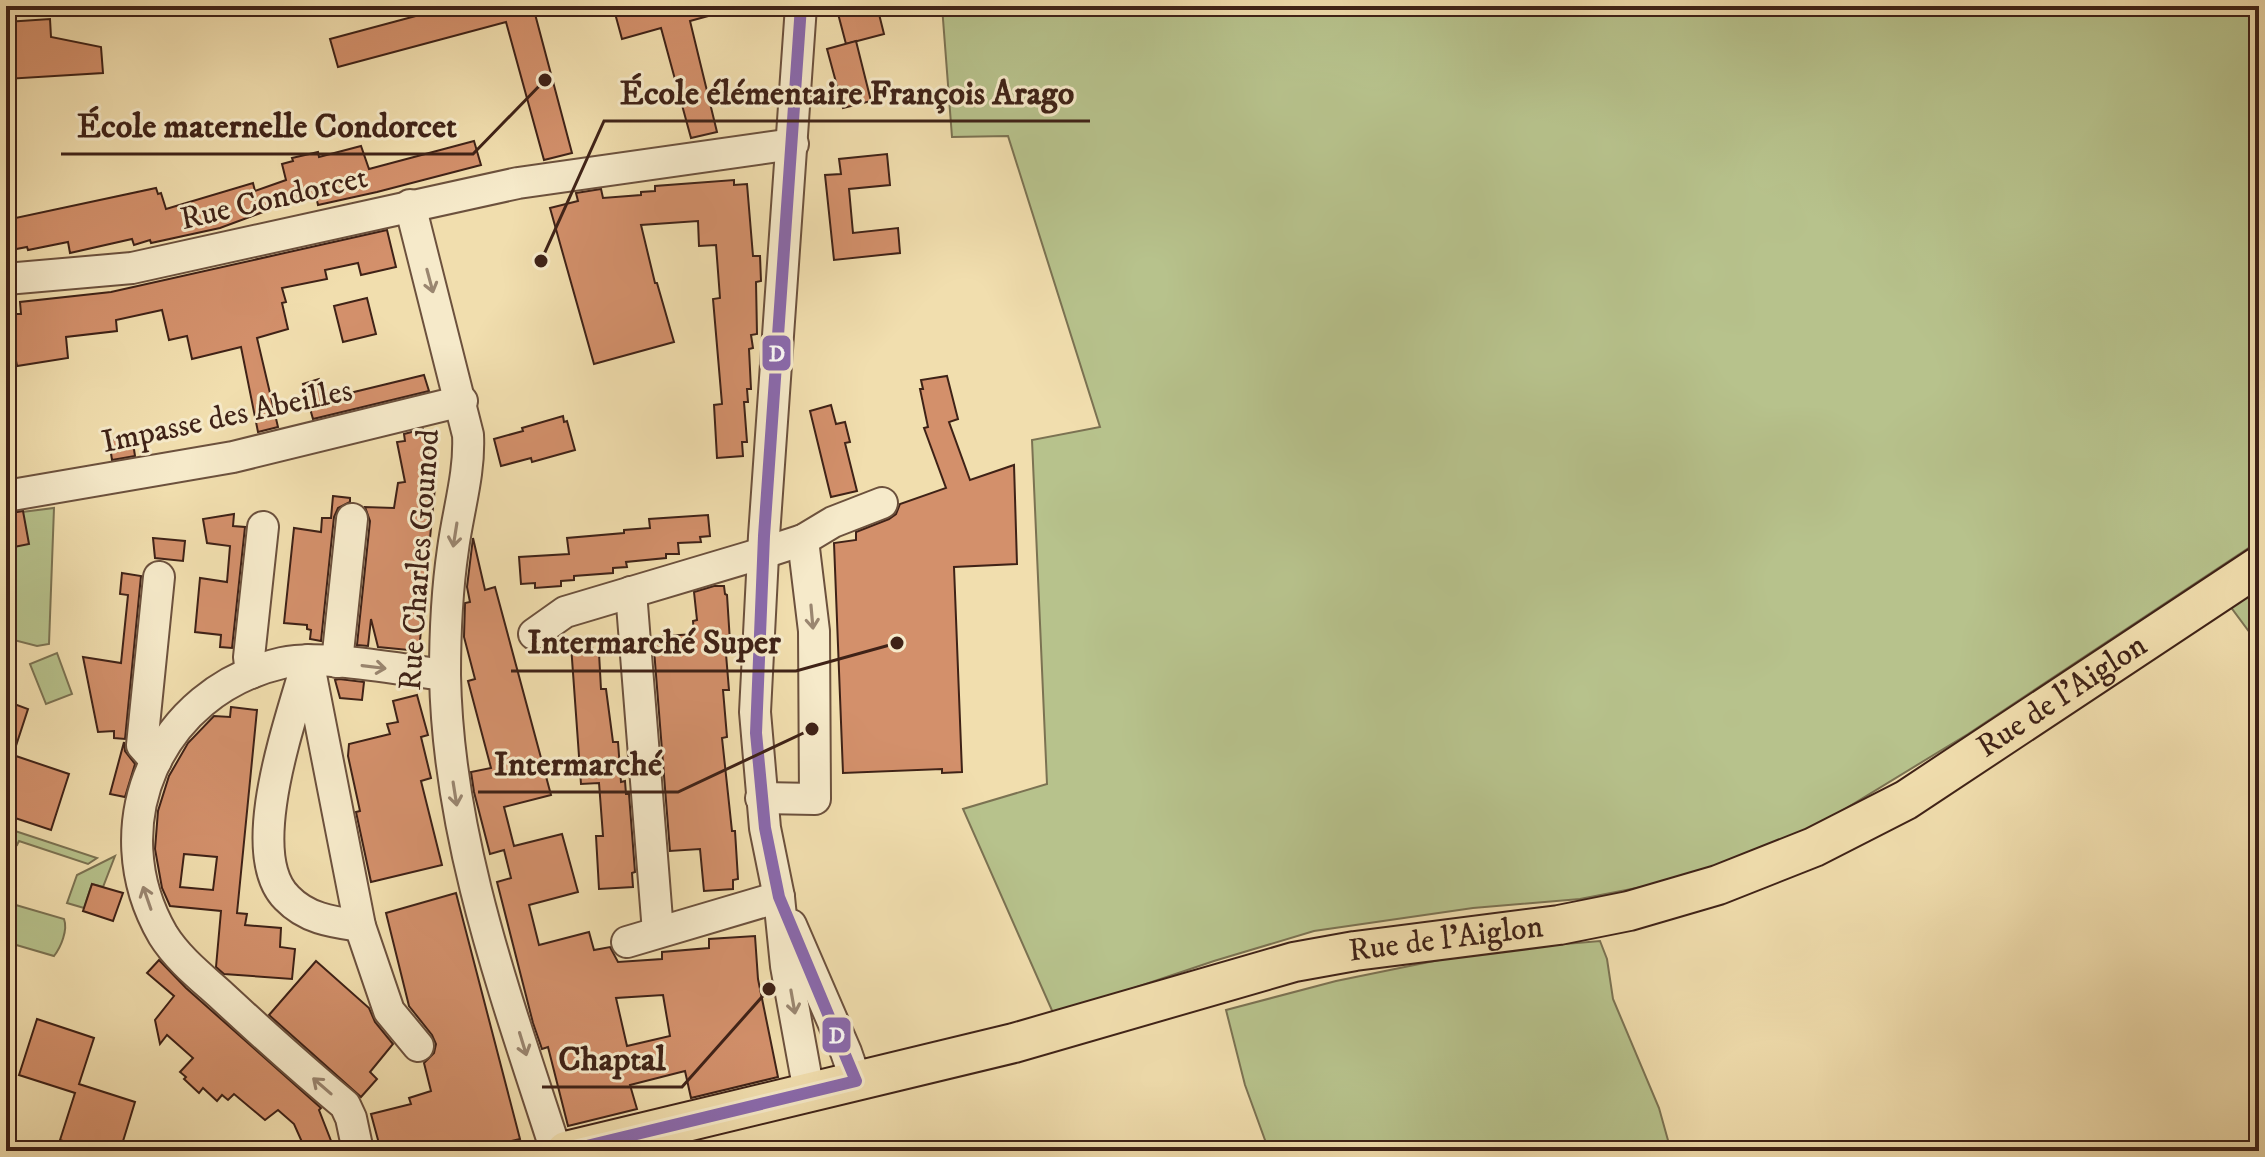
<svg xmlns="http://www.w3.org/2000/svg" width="2265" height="1157" font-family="'IM FELL DW Pica',serif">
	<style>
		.green { fill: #b7c28c; stroke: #7b7252; stroke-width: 2 }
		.building { fill: #d3906b; stroke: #3f2217; stroke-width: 2; fill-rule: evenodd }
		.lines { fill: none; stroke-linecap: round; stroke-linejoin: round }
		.minor-casing { stroke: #6c513d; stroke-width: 34 }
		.major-casing { stroke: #3f2217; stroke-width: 42 }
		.minor { stroke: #f6eaca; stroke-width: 30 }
		.major { stroke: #f1deae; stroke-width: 38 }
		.bus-1-casing { stroke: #f6eaca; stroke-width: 18 }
		.bus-1 { stroke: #8a6aae; stroke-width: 12 }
		.oneway { stroke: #9a8670 }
		.labels { text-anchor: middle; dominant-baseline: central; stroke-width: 6; stroke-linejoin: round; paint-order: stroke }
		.street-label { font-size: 32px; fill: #3f2217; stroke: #f6eaca }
		.leader { fill: none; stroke: #3f2217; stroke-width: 3 }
		.callout-dot { fill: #3f2217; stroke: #f6eaca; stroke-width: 3 }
		.callout-label { font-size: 34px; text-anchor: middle; font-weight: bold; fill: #3f2217; stroke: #f6eaca; stroke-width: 6; stroke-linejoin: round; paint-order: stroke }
		.line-badge { stroke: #f6eaca; stroke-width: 3 }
		.badge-label { font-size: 22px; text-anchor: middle; font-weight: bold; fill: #fff }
	</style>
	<rect width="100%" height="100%" fill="#f1deae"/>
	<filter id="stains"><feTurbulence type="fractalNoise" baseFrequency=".0025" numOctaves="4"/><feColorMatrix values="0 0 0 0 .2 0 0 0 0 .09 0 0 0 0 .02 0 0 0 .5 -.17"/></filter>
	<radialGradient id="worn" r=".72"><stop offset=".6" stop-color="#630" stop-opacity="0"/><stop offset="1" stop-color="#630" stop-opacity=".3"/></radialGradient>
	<!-- green -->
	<g class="green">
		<polygon points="942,6 2259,6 2259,541 1968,734 1817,826 1732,861 1652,885 1580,899 1473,908 1314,931 1214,961 1054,1015 963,809 1047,784 1032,440 1100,427 1008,136 952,137"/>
		<polygon points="54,508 49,644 37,646 6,638 6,514"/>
		<polygon points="2259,589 2259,645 2230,606"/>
		<polygon points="57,653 72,694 46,704 30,664"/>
		<polygon points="6,828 97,858 88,864 19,841 17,845 8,842 6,847"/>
		<polygon points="115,856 103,887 92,884 84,908 67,903 77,875"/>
		<path d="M 9,903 L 64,919 C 68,930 61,947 54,956 L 6,942 L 6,904 Z"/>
		<polygon points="1600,941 1607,959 1613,999 1659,1108 1671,1151 1269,1151 1245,1085 1226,1010 1336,981 1483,951"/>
	</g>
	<!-- building -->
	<g class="building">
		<polygon points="453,6 544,6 545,12 535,14 572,153 544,160 506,22 338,67 330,39"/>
		<polygon points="613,6 722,6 723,12 690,21 717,132 691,138 661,28 622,39"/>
		<polygon points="836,6 877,6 884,34 846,44"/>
		<polygon points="50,19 51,37 101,47 103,73 6,79 6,22"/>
		<polygon points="856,41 871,101 843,108 827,49"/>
		<polygon points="474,141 481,165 377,192 318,205 316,196 293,201 220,228 151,243 150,240 134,245 132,239 70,253 68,242 28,250 27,247 6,251 6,220 156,188 158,194 161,193 166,209 253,183 255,191 286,180 282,164 293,161 292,158 318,152 319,157 361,146 369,169"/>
		<polygon points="887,154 890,185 849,189 853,233 898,228 900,253 834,260 825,175 841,174 839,159"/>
		<polygon points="734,180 734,185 747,184 753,256 760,256 761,281 756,282 757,334 751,335 753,348 749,349 751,389 747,389 748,402 744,402 747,442 742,442 743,456 717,458 714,405 722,404 713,299 720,298 716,245 699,246 698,221 641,225 655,283 657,283 674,342 594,364 550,208 578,201 576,193 601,189 603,198 641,195 641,192 655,191 655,186"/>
		<polygon points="387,230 396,267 361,275 358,263 325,270 327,279 282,288 286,302 282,303 288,329 257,338 278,427 258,432 241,347 192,359 187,336 169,340 162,310 116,320 117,331 66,337 68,358 17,366 11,335 6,335 6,314 21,314 20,302 111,292"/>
		<polygon points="367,298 376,334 343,342 334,306"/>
		<polygon points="424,375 429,391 313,419 303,384 319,379 325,399"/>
		<polygon points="947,376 958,419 949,422 970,480 1014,465 1017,564 954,567 962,772 942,773 942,769 843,773 834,543 856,540 856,532 889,519 896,514 900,504 946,488 924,428 928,427 920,389 923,389 921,380"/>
		<polygon points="831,405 836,424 845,422 850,442 845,443 857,491 831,497 810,411"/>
		<polygon points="563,416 564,422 567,421 575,450 532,462 531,458 501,466 494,439 523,431 522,428"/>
		<polygon points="423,429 435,487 419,651 378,647 371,619 368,646 357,645 370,521 365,507 394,508 398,483 405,482 397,442 405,441 404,434"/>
		<polygon points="132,436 135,456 112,460 109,440"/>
		<polygon points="333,496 350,498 350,502 338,508 334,517 321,641 310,639 311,630 307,629 307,625 284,623 294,528 321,532 322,518 331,518"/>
		<polygon points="23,511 29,544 9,548 6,514"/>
		<polygon points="234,514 233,526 245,527 232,648 220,647 221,635 195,632 200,578 227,582 230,546 207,543 203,519"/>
		<polygon points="708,515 710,536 700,537 701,542 678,543 679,554 666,554 666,558 626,562 627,567 613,568 613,573 574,576 574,580 561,581 561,586 535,588 535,583 521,584 519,557 569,554 567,538 624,533 624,530 650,528 649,519"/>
		<polygon points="153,538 185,541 183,561 155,558"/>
		<path d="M 473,538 L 485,590 L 495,587 L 551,795 L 504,807 L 514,846 L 562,834 L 578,892 L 529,905 L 539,945 L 589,932 L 594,950 L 610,947 L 618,962 L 662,959 L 662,952 L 709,948 L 709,939 L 755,936 L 758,979 L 778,1077 L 691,1098 L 685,1071 L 630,1085 L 637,1109 L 568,1126 L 548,1047 L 542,1049 L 533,1023 L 497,882 L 511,878 L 504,850 L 490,854 L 474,792 L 471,772 L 491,768 L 468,681 L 475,679 L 464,637 L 465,603 L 470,602 L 467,587 ZM 663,995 L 670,1036 L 627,1046 L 616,998 Z"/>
		<polygon points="122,573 141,576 125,739 114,738 114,731 98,732 83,657 121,663 128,595 120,594"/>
		<polygon points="714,586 724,586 725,594 727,595 730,642 725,642 729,690 723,690 727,737 722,738 732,831 735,831 738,879 733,880 733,889 704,891 700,849 670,851 653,637 694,634 693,621 697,620 694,592"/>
		<polygon points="592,643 593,652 599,653 601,689 606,689 613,742 618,742 621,782 625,781 626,794 629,794 635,872 632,873 633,887 599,889 596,836 603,836 599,783 581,784 571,645"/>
		<polygon points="339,679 364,682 362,700 340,698 335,680"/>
		<polygon points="417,695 428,735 421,737 431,778 421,781 442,865 371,882 356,812 360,811 348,756 349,744 390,734 387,724 398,722 393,701"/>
		<polygon points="6,701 28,709 13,755 69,774 51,830 6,815"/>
		<path d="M 231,707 L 257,710 L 237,913 L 247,914 L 245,925 L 281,928 L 280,947 L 295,949 L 292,979 L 224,974 L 216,967 L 221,911 L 170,906 L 162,888 L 155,849 L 158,811 L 169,776 L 188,743 L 214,716 L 230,717 ZM 184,854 L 217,857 L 213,890 L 180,887 Z"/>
		<polygon points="124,742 125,751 135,764 125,797 110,794"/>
		<polygon points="92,884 123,893 113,921 83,911"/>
		<polygon points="456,893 520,1139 467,1151 461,1151 459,1143 428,1151 381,1151 371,1114 411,1104 409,1098 431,1091 424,1063 434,1053 436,1044 432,1035 409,1006 386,913"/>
		<polygon points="159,960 186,988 321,1108 319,1110 335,1151 306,1151 294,1124 278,1110 265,1120 234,1094 228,1100 222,1095 217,1101 203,1088 199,1093 184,1079 186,1077 180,1072 193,1058 167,1035 160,1044 155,1020 174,996 147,973"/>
		<polygon points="316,961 369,1008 375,1022 393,1044 370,1072 377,1079 361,1097 269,1015"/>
		<polygon points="37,1019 94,1038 79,1084 135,1102 120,1151 92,1151 60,1140 75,1093 19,1075"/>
	</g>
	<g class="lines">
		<defs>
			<g id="minor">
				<polyline points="801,6 764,536 755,712 765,828 779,897 786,966 809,1092"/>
				<path d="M 410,205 L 468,435 C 470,473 458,511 453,549 C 447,590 445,633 445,675 C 448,840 506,996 556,1151"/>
				<polyline points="6,279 132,268 518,183 793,144"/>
				<polyline points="6,496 233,457 462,401"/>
				<polyline points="631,592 658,932"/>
				<polyline points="534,634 565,612 763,553 803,540 833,522 882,503"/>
				<polyline points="308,660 360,926 389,1011 418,1046"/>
				<polyline points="337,662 352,519"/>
				<path d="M 306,666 C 291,720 242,854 287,898 C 307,919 333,922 360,926"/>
				<polyline points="251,673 249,657 263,527"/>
				<polyline points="156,761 142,745 159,577"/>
				<polyline points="761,798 815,799 814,631 803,540"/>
				<polyline points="791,925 846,1052 856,1081"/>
				<polyline points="627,942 779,897"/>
				<path d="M 358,1151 L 351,1118 L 345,1105 C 303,1070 262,1033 222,996 C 201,977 178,959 163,935 C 99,825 159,691 282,663 C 324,654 400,670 445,675"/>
			</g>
			<g id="major">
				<path id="s1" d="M 566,1151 L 1014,1043 L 1294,962 L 1355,951 L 1559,925 L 1629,911 L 1718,885 L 1814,847 L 1906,800 L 2259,566"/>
			</g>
		</defs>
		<!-- minor casing -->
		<use href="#minor" class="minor-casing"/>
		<!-- major casing -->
		<use href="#major" class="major-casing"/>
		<!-- minor -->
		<use href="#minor" class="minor"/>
		<!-- major -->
		<use href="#major" class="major"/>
		<defs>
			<polyline id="bus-1" points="566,1151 856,1081 779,897 765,828 756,733 764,536 801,6"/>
		</defs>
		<!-- bus-1 casing -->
		<use href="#bus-1" class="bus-1-casing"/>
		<!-- bus-1 -->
		<use href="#bus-1" class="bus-1"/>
	</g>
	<!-- one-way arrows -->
	<defs><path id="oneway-shaft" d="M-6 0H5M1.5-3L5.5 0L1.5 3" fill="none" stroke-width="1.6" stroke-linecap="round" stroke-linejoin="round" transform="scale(2)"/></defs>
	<g class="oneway">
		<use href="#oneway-shaft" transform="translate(430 281) rotate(75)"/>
		<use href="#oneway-shaft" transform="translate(455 535) rotate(99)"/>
		<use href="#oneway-shaft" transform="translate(812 617) rotate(85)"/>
		<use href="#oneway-shaft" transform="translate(374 667) rotate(7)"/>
		<use href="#oneway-shaft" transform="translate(455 794) rotate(81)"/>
		<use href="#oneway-shaft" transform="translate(147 898) rotate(-109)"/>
		<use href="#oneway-shaft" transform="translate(793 1002) rotate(80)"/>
		<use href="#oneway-shaft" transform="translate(523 1044) rotate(73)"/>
		<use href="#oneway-shaft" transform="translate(322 1086) rotate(-139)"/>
	</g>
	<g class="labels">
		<!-- street labels -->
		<g class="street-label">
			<text transform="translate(274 199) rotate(-13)">Rue Condorcet</text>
			<text transform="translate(227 417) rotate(-12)">Impasse des Abeilles</text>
			<text transform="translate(420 560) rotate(-86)">Rue Charles Gounod</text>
			<text stroke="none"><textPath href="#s1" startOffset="1578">Rue de l'Aiglon</textPath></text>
			<text stroke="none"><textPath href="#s1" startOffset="906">Rue de l'Aiglon</textPath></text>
		</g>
	</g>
	<!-- callouts -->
	<path class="leader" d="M541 261L604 121H1090M545 80L473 154H61M897 643L796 671H511M812 729L678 792H478M769 989L682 1087H542"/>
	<g class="callout-dot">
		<circle cx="541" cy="261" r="8"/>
		<circle cx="545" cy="80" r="8"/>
		<circle cx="897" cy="643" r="8"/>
		<circle cx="812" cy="729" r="8"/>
		<circle cx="769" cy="989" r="8"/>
	</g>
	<g class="callout-label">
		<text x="847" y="104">École élémentaire François Arago</text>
		<text x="267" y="137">École maternelle Condorcet</text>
		<text x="654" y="653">Intermarché Super</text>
		<text x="578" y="775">Intermarché</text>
		<text x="612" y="1070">Chaptal</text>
	</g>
	<g class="line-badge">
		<rect x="761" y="334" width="31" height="38" rx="8" fill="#8a6aae"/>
		<rect x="821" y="1016" width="31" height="38" rx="8" fill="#8a6aae"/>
	</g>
	<g class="badge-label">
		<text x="777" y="361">D</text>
		<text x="837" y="1043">D</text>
	</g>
	<!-- margin -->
	<rect width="2265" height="1157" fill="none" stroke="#f1deae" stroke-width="32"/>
	<rect x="8" y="8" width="2249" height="1141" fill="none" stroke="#3f2217" stroke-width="4"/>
	<rect x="16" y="16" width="2233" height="1125" fill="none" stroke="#3f2217" stroke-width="2"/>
	<rect width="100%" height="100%" filter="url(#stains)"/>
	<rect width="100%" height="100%" fill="url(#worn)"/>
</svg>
